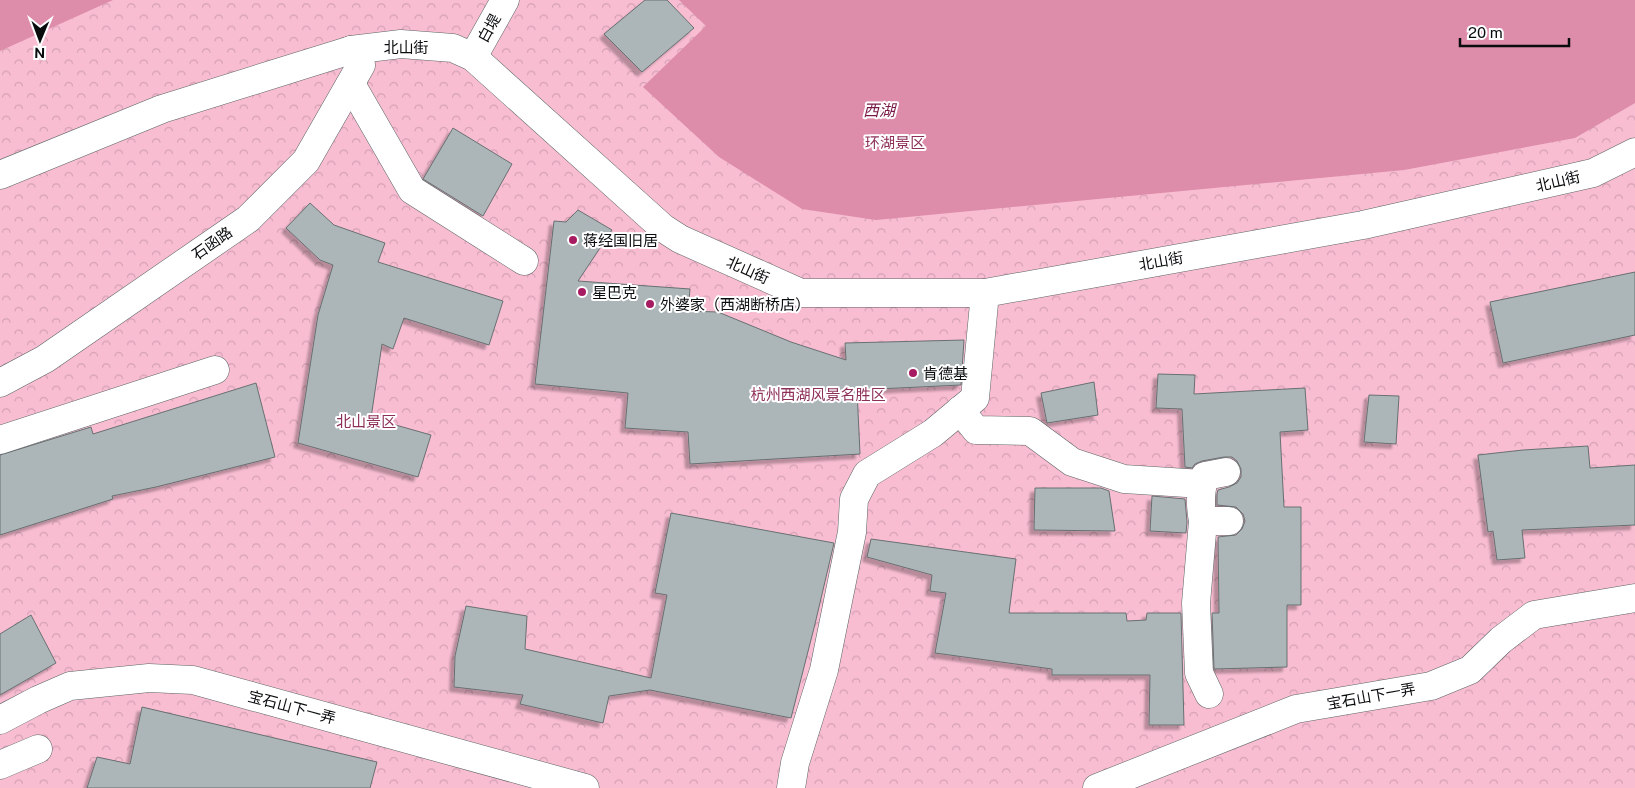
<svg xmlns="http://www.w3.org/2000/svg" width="1635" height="788" font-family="'Public Sans','Noto Sans SC',sans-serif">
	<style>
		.park { fill: url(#park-crowns) }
		.water { fill: #dd8ca9 }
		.building { fill: #acb5b7; stroke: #687071; filter: url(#shadow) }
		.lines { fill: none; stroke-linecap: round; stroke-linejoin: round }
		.minor-casing { stroke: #5c6466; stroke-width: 29 }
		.major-casing { stroke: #5c6466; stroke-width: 29 }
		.minor { stroke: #fff; stroke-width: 28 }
		.major { stroke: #fff; stroke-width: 28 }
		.poi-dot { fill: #a61b61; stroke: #fff; stroke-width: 2 }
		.labels { text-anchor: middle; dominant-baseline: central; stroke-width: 4; stroke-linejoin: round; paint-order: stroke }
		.street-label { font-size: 15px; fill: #090c0d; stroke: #fff }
		.park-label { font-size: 15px; fill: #8d2f58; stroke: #fff }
		.poi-label { font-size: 15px; fill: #090c0d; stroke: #fff; text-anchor: start }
		.water-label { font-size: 16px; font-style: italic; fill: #781947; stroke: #fff }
	</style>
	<defs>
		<pattern id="park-crowns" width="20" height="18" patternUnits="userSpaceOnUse" patternTransform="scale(1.25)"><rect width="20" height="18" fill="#f9bdd2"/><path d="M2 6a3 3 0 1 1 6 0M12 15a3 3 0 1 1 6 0" fill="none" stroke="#d4a1b3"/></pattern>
		<filter id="shadow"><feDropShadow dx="-4.5" dy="4.5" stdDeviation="1" flood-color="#0004"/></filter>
	</defs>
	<rect width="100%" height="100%" fill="#dde6e8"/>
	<!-- park -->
	<rect class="park" x="0" y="0" width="1635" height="788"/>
	<!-- water -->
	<g class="water">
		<polygon points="0,0 113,0 0,51"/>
		<polygon points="679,0 1635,0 1635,103 1575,138 1404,170 876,220 802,209 719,157 643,87 706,26"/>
	</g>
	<!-- building -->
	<g class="building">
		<polygon points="645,0 667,0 694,28 642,72 604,34"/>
		<polygon points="453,128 512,164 483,216 423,179"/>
		<polygon points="310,203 334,225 385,243 378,262 503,301 489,345 404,318 393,349 382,344 371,418 431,435 418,477 298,443 318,315 333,265 320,260 286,228"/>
		<polygon points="578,210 612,230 578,281 690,289 688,311 718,312 791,342 846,360 845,343 964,340 961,385 857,390 860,454 690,464 688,432 625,428 628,393 535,384 554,221 566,222"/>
		<polygon points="1635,272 1635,335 1503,363 1490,302"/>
		<polygon points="1158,374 1195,375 1194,394 1305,388 1308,430 1280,432 1284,507 1301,507 1301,605 1287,605 1287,667 1214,669 1212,613 1219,613 1218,537 1236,535 1242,529 1245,521 1243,514 1236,507 1217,505 1217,494 1218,490 1229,487 1237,483 1241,477 1241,469 1237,461 1232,457 1224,457 1202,461 1195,464 1192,468 1185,467 1182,409 1156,408"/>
		<polygon points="1094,382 1098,415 1047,423 1041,393"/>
		<polygon points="256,383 275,457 156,487 112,496 113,499 0,535 0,455 91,427 93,434"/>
		<polygon points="1369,395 1399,396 1396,444 1364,442"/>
		<polygon points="1588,446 1590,468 1635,465 1635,525 1522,530 1525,558 1497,560 1493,531 1488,532 1478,455 1523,450"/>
		<polygon points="1035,488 1101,488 1109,491 1115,531 1034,530"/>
		<polygon points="1152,496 1185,499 1187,522 1186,533 1150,531"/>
		<polygon points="671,513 834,543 815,624 791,718 650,690 609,696 603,723 520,704 523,695 454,687 455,656 466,606 527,616 525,649 651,678 667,595 655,593"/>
		<polygon points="871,539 1016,559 1009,613 1126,613 1127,621 1146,620 1147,613 1181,613 1184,725 1149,725 1150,675 1052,675 1052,669 935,653 946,593 930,591 932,575 867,557"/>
		<polygon points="31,615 56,663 0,695 0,634"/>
		<polygon points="142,707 377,762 370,788 87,788 97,757 130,764"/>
	</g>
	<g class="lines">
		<defs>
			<g id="minor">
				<polyline points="473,57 505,0"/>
				<polyline points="351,84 412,190 524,261"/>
				<polyline points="0,383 45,359 248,219 306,161 361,65 351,50"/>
				<polyline points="960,410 976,430 1030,431 1072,462 1124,479 1202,484"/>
				<polyline points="0,440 215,370"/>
				<path d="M 1226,472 L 1205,476 C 1200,491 1200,506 1203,521 L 1229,521"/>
				<polyline points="1203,521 1196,603 1199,673 1209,694"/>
				<polyline points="0,720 38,700 70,686 149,678 193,680 585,788"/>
				<polyline points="0,765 38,749"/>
				<polyline points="791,788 795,763 824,670 852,532 854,499 867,474 933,433 975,398 985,293"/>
				<polyline points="1097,788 1296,709 1431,686 1470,670 1501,640 1534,615 1635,598"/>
			</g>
			<polyline id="major" points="0,175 162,109 351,50 401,44 453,48 473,57 663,228 680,239 801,293 985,293 1363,225 1593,173 1635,152"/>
		</defs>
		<!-- minor casing -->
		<use href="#minor" class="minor-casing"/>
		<!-- major casing -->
		<use href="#major" class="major-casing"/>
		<!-- minor -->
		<use href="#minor" class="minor"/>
		<!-- major -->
		<use href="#major" class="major"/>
	</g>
	<!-- markers -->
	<g class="poi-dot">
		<circle cx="573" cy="240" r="5"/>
		<circle cx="582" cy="292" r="5"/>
		<circle cx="650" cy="304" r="5"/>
		<circle cx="913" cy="373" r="5"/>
	</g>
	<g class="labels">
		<!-- street labels -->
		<g class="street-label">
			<text transform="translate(489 28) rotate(-61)">白堤</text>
			<text x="406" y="47">北山街</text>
			<text transform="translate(1558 181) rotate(-13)">北山街</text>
			<text transform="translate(212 243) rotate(-35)">石函路</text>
			<text transform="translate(1161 261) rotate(-10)">北山街</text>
			<text transform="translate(748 270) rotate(24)">北山街</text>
			<text transform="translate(1371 696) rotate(-10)">宝石山下一弄</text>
			<text transform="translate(292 707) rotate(15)">宝石山下一弄</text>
		</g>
		<!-- park labels -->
		<g class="park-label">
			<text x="895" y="142">环湖景区</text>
			<text x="818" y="394">杭州西湖风景名胜区</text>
			<text x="366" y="421">北山景区</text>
		</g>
		<!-- poi labels -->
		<g class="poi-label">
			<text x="583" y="240">蒋经国旧居</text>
			<text x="592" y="292">星巴克</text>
			<text x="660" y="304">外婆家（西湖断桥店）</text>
			<text x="923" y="373">肯德基</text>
		</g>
		<!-- water labels -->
		<g class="water-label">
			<text x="879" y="110">西湖</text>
		</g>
	</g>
	<!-- north arrow -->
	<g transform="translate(40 40) rotate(181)" stroke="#ffffff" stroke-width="4" paint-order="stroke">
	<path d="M0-4L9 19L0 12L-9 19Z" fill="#090c0d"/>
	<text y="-8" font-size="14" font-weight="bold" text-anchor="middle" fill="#090c0d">N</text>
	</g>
	<!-- scale -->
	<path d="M1460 38v8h109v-8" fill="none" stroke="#090c0d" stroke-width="2.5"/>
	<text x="1468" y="38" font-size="15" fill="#090c0d" stroke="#ffffff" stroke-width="4" paint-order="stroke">20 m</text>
</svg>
